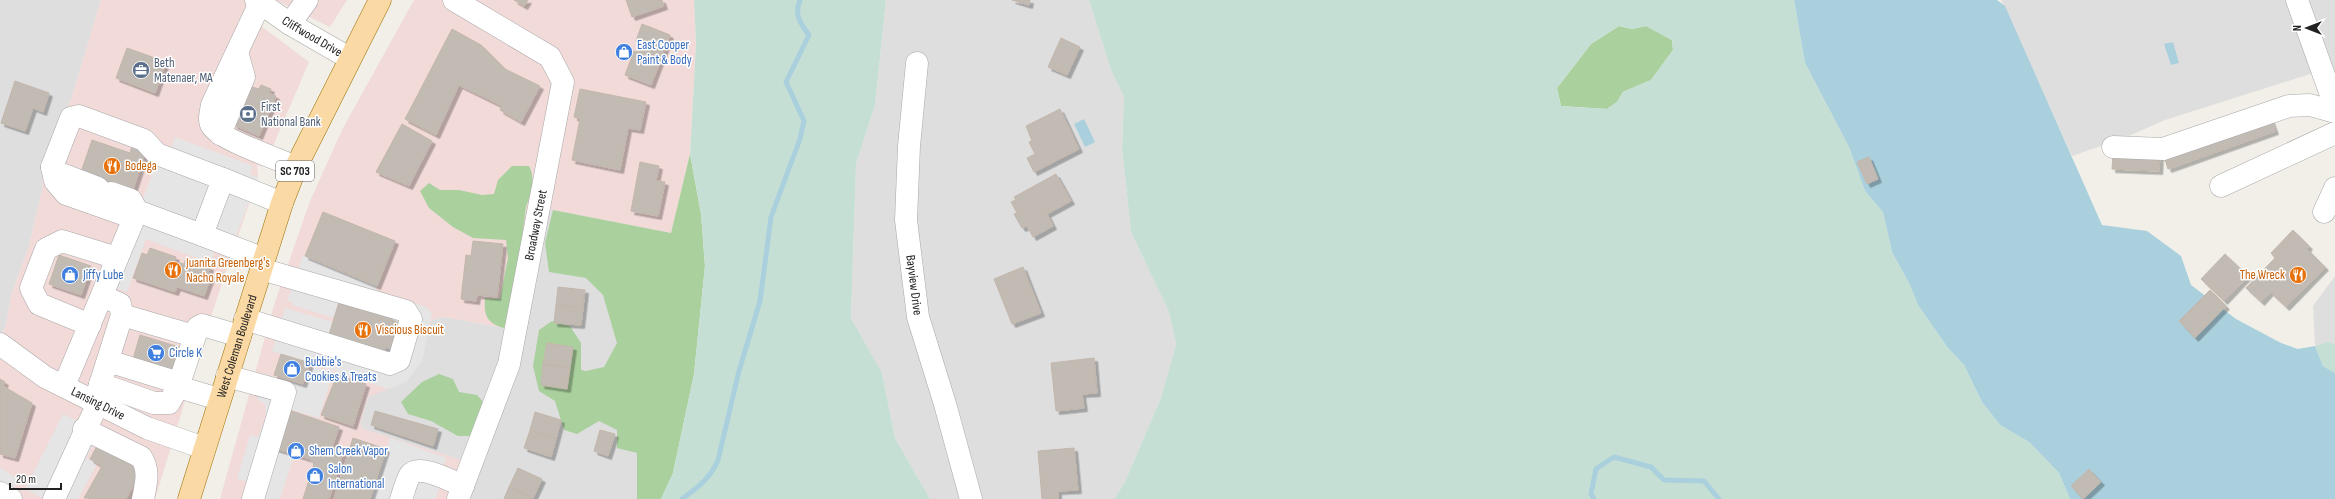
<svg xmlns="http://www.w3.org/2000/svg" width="2335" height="499" font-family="'Sofia Sans Condensed',sans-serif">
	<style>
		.residential { fill: #dfdede }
		.commercial { fill: #f1dad8 }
		.forest { fill: #aad09e }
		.wetland { fill: #c6dfd4; fill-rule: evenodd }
		.parking { fill: #e5e5e5 }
		.water { fill: #aad0de }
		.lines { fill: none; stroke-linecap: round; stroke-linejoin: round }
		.stream { stroke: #aad0de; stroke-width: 5 }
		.building { fill: #c2bbb4; stroke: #c3b6ab; filter: url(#shadow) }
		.minor-casing { stroke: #a8a8a8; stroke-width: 23 }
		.major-casing { stroke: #9c7003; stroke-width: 23 }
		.minor { stroke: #fff; stroke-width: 22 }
		.major { stroke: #fad9a4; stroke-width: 22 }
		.labels { text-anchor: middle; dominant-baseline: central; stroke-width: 3; stroke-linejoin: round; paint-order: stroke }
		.shield { fill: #fff; stroke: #646464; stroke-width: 1 }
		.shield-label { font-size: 12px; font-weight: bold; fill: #212121 }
		.street-label { font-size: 13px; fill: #212121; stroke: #fff }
		.shop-label { font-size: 13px; fill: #366cbe; stroke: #fff; text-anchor: start }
		.service-label { font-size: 13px; fill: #4e5e75; stroke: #fff; text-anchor: start }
		.food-label { font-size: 13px; fill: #c56008; stroke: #fff; text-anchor: start }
	</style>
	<defs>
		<filter id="shadow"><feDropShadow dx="3.5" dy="3.5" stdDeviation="0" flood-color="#0004"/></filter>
	</defs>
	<rect width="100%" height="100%" fill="#f1efe8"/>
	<!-- residential -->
	<g class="residential">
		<polygon points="0,0 101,0 72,97 43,169 42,191 29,246 11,296 6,325 0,339"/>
		<polygon points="886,0 1089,0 1111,70 1124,97 1122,149 1131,232 1169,312 1176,344 1161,398 1124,484 1114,499 930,499 895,438 882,373 851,318 856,164 875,105"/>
		<polygon points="2001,0 2335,0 2335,82 2329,68 2165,120 2124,138 2072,156"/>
		<polygon points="547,209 671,233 637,444 637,499 464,499 363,429 360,424 368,397 422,361 428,330 432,320 444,317 521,331"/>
		<polygon points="2335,276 2335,344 2327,342 2315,346 2313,306"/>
	</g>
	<!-- commercial -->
	<g class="commercial">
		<polygon points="101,0 270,0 257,23 309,62 264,167 257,165 258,177 210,319 155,499 0,499 0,339 6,325 11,296 29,246 42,191 43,169 72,97"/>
		<polygon points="275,0 347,0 330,27"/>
		<polygon points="414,0 694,0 696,44 690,154 671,233 548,209 521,331 444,317 432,320 428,330 422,361 406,382 368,397 360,424 363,429 478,465 464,499 220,499 274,305 310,201 343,128"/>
	</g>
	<!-- forest -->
	<g class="forest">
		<polygon points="1619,26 1632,29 1646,26 1672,40 1673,50 1651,80 1623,92 1617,102 1607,109 1561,106 1557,88 1591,44"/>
		<polygon points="690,154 701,214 705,266 694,374 673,473 661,499 637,499 637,453 617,448 617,430 599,421 577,434 564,430 555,401 539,391 533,366 539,330 552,321 570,326 581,343 581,370 586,371 604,367 617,343 603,295 586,278 549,272 545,243 553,210 671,233"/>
		<path d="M 512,166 L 529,166 C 536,179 531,193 526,207 L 511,322 L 503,328 C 486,322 484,315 485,298 L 500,299 L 508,258 L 506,240 L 473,238 L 453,227 L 429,208 L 420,191 L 429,183 L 440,190 L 459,190 L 482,195 L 494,194 L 498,180 Z"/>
		<polygon points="439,374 453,379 459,392 477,395 487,406 479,425 470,436 458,436 431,421 408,414 401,402 422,382"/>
	</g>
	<!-- wetland -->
	<g class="wetland">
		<polygon points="694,0 886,0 875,105 856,164 851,318 882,373 895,438 930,499 661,499 673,473 694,374 705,266 701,214 690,154 696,44"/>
		<path d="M 1089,0 L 1794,0 L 1805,63 L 1849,147 L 1865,191 L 1883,212 L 1892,252 L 1910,285 L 1918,305 L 1948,348 L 1964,365 L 1982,402 L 2000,425 L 2029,442 L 2059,473 L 2070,499 L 1114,499 L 1124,484 L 1161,398 L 1176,344 L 1169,312 L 1131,232 L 1122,149 L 1124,97 L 1111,70 ZM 1619,26 L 1632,29 L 1646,26 L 1672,40 L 1673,50 L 1651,80 L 1623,92 L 1617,102 L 1607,109 L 1561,106 L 1557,88 L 1591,44 Z"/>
		<polygon points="2327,342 2335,344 2335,373 2323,366 2315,346"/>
	</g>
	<!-- parking -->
	<g class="parking">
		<polygon points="175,137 253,166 250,174 258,177 234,241 221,235 210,263 146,239 127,292 111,286 163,144 172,147"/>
		<polygon points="303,255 377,286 376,290 426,307 432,313 422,361 406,382 388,389 272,351 285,308 333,322 328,337 391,348 398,323 339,302 334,318 292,305 292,302 287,301"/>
		<polygon points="311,366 333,372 319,418 289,409 273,448 294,456 280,499 245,499 248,482 237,479 250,435 258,437 266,416 265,404 257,399 265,374 302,385 305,385"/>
		<polygon points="63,414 100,433 86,458 97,464 78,499 44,499 25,489"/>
		<polygon points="390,438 447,458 442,469 447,471 435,499 370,499"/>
		<polygon points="0,468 19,479 8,499 0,499"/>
	</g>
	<!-- water -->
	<g class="water">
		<polygon points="1794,0 1997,0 2005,6 2102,225 2147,231 2181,256 2191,285 2236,319 2281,343 2298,349 2315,346 2323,366 2335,373 2335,499 2070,499 2059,473 2029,442 2000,425 1982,402 1964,365 1948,348 1918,305 1910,285 1892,252 1883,212 1865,191 1849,147 1805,63"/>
		<polygon points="2173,42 2179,63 2171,65 2164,44"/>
		<polygon points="1084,119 1095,142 1085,147 1074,124"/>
	</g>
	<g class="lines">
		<!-- stream -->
		<g class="stream">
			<path d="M 682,499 C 697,488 710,479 718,460 L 739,371 L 760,301 L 771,217 L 800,139 L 804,121 L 786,82 L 809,35 C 800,23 794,15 800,0"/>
			<polyline points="1594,499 1591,494 1596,469 1614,457 1651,467 1664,480 1704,481 1719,499"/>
		</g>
	</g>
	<!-- building -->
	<g class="building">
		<polygon points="514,0 528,0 524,6"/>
		<polygon points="626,0 662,0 664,6 632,17"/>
		<polygon points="1012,0 1030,0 1029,5"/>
		<polygon points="642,24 670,35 651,85 625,75 634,51 638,52 641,43 636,41"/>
		<polygon points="452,29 481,45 505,69 540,86 521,122 500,110 502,106 459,85 436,135 405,119"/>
		<polygon points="1061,38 1080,47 1067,75 1048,67"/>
		<polygon points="127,48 166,62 155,93 116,78"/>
		<polygon points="15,81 49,93 43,112 33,108 25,131 1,123"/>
		<polygon points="261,85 271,89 269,93 276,96 259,136 234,125 227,90 247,98 252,87 259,89"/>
		<polygon points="580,89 646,102 640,130 628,128 620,170 572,160 580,119 574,117"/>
		<polygon points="1060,109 1079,149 1034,172 1027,158 1035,154 1029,142 1032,141 1026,126"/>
		<polygon points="2269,115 2275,131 2168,169 2163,153"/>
		<polygon points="402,124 432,141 409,186 376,172"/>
		<polygon points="92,140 130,153 132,146 146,151 133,190 79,178"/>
		<polygon points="2113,154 2160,155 2159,171 2112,169"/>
		<polygon points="1869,157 1878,179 1867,184 1857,162"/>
		<polygon points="640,162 659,166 656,181 665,182 658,216 631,211"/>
		<polygon points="1056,174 1071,201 1047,214 1053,226 1033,237 1027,226 1022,228 1014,214 1017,213 1011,202 1016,200 1014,197"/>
		<polygon points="323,212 395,241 377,286 305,256"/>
		<polygon points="2293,230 2309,246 2307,249 2325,267 2286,307 2270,292 2261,302 2246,288 2275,258 2271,253"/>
		<polygon points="473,241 503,244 497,297 477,295 476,301 461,299 466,255 471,256"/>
		<polygon points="150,248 176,257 173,264 178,266 180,263 184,264 186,258 210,267 208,273 212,274 204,296 177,287 175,292 133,278 142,253 147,255"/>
		<polygon points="2225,254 2248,276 2224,301 2201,279"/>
		<polygon points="59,255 91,266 81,295 49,284"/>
		<polygon points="1023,267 1041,313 1012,324 994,279"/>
		<polygon points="558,287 585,290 583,308 556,305"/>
		<polygon points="2210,290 2226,306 2195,338 2179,321"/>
		<polygon points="339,302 393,318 392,321 398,323 391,348 385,347 383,354 328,338"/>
		<polygon points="556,305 583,308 581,325 554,323"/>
		<polygon points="140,335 179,347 172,371 133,359"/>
		<polygon points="547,343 573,347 570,368 543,364"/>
		<polygon points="281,354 310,363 303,384 274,375"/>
		<polygon points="1094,358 1097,393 1082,394 1084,408 1056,411 1051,363"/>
		<polygon points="543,364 570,368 567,389 541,385"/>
		<polygon points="337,375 366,384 353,426 321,415"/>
		<polygon points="0,379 5,382 3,386 32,403 15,458 0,454"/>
		<polygon points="289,410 339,427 332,447 344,450 329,499 303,499 314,464 310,459 274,448"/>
		<polygon points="375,411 438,429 433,446 371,425"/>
		<polygon points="535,412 561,420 556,439 530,430"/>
		<polygon points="530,430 556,439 551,457 524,448"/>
		<polygon points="600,430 615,434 608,456 594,451"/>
		<polygon points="353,438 386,449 370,499 334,499"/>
		<polygon points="97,446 141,471 126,499 84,498 102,466 90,459"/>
		<polygon points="1074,448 1078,490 1058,491 1058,499 1042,499 1038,451"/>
		<polygon points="518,468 542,479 533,498 509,487"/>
		<polygon points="2089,469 2101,482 2083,499 2071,486"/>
		<polygon points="509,487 533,498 533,499 504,499"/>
	</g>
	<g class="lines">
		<defs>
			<g id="minor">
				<path id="s1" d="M 256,0 L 290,24 L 349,58"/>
				<polyline points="454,0 550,57 563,82 509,364 458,499"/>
				<polyline points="2297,0 2335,106"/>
				<path d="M 260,3 L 212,105 C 211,111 208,120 212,126 C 221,140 278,159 296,167"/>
				<polyline points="290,24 307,0"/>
				<path id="s2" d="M 917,63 L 909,146 L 906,220 L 918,317 L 945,404 L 971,499"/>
				<polyline points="220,134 244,77 237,52"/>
				<polyline points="2113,147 2163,149 2289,106 2310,105 2335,112"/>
				<polyline points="52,167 59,173 98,188"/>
				<polyline points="223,179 282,203"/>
				<polyline points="2221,186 2335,133"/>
				<polyline points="111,193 131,200 137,211 202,235"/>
				<polyline points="2324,212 2335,188"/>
				<polyline points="134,218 66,194 55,181 52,167 71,118 79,116 144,140 157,154 223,179 202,235 264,259"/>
				<polyline points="122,315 194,336"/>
				<polyline points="245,319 390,364 399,360 411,319 406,311 261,269"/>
				<polyline points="90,325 39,304 31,288 46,249 62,241 117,258"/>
				<path id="s3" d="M 0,344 L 45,377 L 147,428 L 204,448"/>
				<polyline points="108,361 179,383"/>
				<polyline points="227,376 285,392 253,499"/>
				<polyline points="100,384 154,403 169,403 178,387 198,327 202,325 240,336"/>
				<polyline points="64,386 137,211"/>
				<polyline points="178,387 219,399"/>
				<path d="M 84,429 L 141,457 C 150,470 146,484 143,499"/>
				<polyline points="0,493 11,499"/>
				<polyline points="54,499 98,403 99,388 122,315 120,304 102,296"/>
				<path d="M 401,499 C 404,491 406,482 410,475 C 419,463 451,481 463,486"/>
			</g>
			<g id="major">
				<path id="s4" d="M 189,499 L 282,203 L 296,167 L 380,0"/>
			</g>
		</defs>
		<!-- minor casing -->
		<use href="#minor" class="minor-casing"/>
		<!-- major casing -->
		<use href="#major" class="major-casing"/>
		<!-- minor -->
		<use href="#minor" class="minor"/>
		<!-- major -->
		<use href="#major" class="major"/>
	</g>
	<!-- icons -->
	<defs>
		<symbol id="shop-disc" viewBox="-11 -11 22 22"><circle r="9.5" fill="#3f7fe0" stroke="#fff"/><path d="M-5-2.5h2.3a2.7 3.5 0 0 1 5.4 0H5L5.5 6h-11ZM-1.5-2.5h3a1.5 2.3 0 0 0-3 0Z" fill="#fff"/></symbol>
		<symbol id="office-disc" viewBox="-11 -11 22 22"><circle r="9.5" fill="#5c6f8a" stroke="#fff"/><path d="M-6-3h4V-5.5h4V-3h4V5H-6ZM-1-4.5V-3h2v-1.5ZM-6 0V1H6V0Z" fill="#fff"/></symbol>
		<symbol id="bank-disc" viewBox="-11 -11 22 22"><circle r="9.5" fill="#5c6f8a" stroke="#fff"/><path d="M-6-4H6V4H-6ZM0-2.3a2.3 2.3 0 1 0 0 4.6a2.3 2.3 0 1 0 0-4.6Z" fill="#fff"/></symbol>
		<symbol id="restaurant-disc" viewBox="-11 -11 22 22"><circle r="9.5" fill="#e8710a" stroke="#fff"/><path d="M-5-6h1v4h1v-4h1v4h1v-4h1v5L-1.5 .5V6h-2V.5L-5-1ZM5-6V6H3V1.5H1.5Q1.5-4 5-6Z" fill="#fff"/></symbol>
		<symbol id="supermarket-disc" viewBox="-11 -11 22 22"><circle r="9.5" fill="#3f7fe0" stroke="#fff"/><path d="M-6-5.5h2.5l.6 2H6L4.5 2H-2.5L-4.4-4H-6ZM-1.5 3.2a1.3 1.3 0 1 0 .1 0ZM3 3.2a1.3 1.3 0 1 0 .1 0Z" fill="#fff"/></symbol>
	</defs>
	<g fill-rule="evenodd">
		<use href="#shop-disc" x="614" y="42" width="20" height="20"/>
		<use href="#office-disc" x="131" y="60" width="20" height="20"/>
		<use href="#bank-disc" x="238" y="104" width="20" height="20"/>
		<use href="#restaurant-disc" x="102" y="156" width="20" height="20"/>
		<use href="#restaurant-disc" x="163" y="260" width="20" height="20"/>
		<use href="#shop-disc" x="60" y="265" width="20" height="20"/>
		<use href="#restaurant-disc" x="2288" y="265" width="20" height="20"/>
		<use href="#restaurant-disc" x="353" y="320" width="20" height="20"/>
		<use href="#supermarket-disc" x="146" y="343" width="20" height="20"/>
		<use href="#shop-disc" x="282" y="359" width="20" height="20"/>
		<use href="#shop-disc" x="286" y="441" width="20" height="20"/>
		<use href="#shop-disc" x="305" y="466" width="20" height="20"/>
	</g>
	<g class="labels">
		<!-- shield labels -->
		<rect class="shield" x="276" y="161" width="38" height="20" rx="3"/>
		<g class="shield-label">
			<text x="295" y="171">SC 703</text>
		</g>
		<!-- street labels -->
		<g class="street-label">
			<text stroke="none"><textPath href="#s1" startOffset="67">Cliffwood Drive</textPath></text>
			<text transform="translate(536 225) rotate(-79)">Broadway Street</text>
			<text stroke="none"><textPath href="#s2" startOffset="223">Bayview Drive</textPath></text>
			<text stroke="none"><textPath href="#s4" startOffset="160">West Coleman Boulevard</textPath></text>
			<text stroke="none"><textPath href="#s3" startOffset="115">Lansing Drive</textPath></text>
		</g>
		<!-- shop labels -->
		<g class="shop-label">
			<text x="637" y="45">East Cooper<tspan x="637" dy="15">Paint &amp; Body</tspan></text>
			<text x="83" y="275">Jiffy Lube</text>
			<text x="169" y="353">Circle K</text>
			<text x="305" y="362">Bubbie's<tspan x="305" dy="15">Cookies &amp; Treats</tspan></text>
			<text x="309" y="451">Shem Creek Vapor</text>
			<text x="328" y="469">Salon<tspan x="328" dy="15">International</tspan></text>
		</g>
		<!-- service labels -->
		<g class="service-label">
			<text x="154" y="63">Beth<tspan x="154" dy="15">Matenaer, MA</tspan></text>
			<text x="261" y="107">First<tspan x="261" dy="15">National Bank</tspan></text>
		</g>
		<!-- food labels -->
		<g class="food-label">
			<text x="125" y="166">Bodega</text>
			<text x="186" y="263">Juanita Greenberg's<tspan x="186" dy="15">Nacho Royale</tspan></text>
			<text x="2285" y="275" text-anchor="end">The Wreck</text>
			<text x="376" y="330">Viscious Biscuit</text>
		</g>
	</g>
	<!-- north arrow -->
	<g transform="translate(2307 28) rotate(270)" stroke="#ffffff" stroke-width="3" paint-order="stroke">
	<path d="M0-3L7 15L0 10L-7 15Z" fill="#212121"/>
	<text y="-6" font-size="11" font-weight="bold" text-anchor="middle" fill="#212121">N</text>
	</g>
	<!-- scale -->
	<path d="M10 483v6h51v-6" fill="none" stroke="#212121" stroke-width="2"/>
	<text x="16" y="483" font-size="12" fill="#212121" stroke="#ffffff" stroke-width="3" paint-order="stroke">20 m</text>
</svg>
